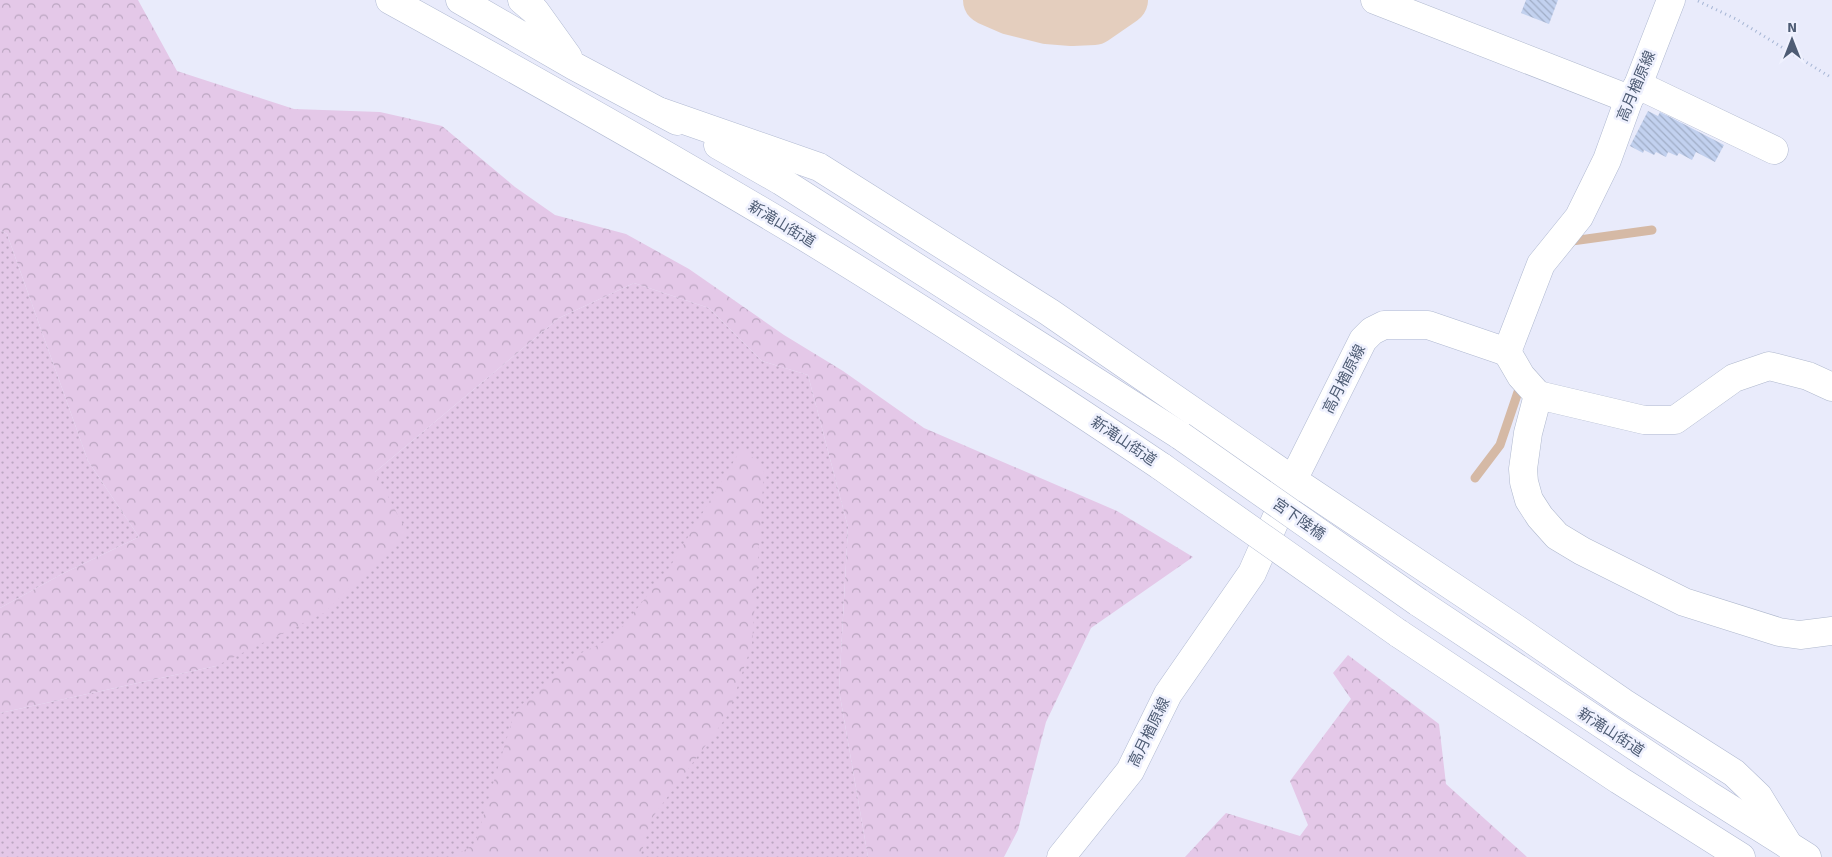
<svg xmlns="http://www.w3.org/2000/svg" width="1832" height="857" font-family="Signika,'Noto Sans JP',sans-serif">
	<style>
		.grass { fill: url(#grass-dots) }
		.forest { fill: url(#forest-crowns) }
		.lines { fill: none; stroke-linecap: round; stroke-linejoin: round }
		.stream { stroke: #d5b9a5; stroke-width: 9 }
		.river { stroke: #e4cebe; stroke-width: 50 }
		.building { fill: url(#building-back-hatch) }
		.minor-casing { stroke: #afb8cd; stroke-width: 29 }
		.secondary-casing { stroke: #b0b9d1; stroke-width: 29 }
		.path { stroke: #a5b5d4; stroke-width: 3; stroke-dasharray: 1 4; stroke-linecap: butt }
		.minor { stroke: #fff; stroke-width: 28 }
		.secondary { stroke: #fff; stroke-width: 28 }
		.secondary-bridge-casing { stroke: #b0b9d1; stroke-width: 29; stroke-linecap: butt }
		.secondary-bridge { stroke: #fff; stroke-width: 28 }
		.labels { text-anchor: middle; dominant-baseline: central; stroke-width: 5; stroke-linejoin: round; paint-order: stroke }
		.street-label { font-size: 15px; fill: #4e5c74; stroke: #eff1fe }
	</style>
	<defs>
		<pattern id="grass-dots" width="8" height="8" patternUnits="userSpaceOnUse" patternTransform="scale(1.25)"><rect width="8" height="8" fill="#e4c8e8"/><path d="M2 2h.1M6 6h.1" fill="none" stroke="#bba6c1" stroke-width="1.8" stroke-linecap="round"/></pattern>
		<pattern id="forest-crowns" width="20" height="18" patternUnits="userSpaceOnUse" patternTransform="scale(1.25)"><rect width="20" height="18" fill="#e4c8e8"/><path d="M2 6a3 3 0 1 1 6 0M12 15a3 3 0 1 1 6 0" fill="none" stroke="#bba6c1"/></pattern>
		<pattern id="building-back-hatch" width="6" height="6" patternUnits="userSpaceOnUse" patternTransform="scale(1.25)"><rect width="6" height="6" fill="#c2d1ef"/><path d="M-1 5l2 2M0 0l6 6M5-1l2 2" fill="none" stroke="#a0adc6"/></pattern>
	</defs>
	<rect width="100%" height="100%" fill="#e9ebfb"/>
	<!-- grass -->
	<g class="grass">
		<polygon points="0,230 7,234 88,461 139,537 62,574 0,608"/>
		<polygon points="634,283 709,308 762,361 808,375 848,527 839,690 868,857 0,857 0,713 216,666 375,472 559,318"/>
	</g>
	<!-- forest -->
	<g class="forest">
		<polygon points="0,0 138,0 177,71 294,109 380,112 442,126 515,187 555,215 626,234 689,269 784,335 843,371 924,428 1117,511 1193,557 1091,628 1046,722 1018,830 1004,857 868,857 839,690 848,527 808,375 762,361 709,308 634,283 559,318 375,472 407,532 324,613 216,666 0,713 0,608 62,574 139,537 88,461 7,234 0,230"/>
		<polygon points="743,446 764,472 752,644 728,715 652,818 640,857 453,857 475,844 515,711 573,657 614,637 668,570"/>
		<polygon points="1348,655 1439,724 1446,784 1527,857 1185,857 1226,813 1300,836 1308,825 1290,781 1351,699 1333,673"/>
	</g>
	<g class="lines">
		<!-- stream -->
		<g class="stream">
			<polyline points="1569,245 1572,241 1652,230"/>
			<polyline points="1475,478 1500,445 1518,392"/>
		</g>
		<!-- river -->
		<polyline class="river" points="988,0 1011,10 1047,19 1072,21 1094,20 1123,0"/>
	</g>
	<!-- building -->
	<g class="building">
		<polygon points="1526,0 1558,0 1549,24 1521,13"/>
		<polygon points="1648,111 1658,116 1660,112 1672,118 1724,145 1715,162 1696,152 1692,160 1679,153 1677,156 1668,152 1666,157 1656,152 1654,155 1644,150 1643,153 1630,146"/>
	</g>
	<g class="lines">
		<defs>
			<g id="minor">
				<polyline points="1375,0 1629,99"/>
				<polyline points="1638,85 1774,150"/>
				<polyline points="1507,352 1521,376 1538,395 1528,433 1523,469 1524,482 1529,500 1540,517 1557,536 1582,551 1684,602 1779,632 1800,635 1832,631"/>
				<polyline points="1538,395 1644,420 1675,420 1734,378 1769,366 1808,376 1832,387"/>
			</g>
			<g id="secondary">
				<path d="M 390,0 C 528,76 665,153 800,234 C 923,309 1043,387 1162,467"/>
				<polyline points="460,0 574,66 677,121"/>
				<polyline points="522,0 535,11 568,57"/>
				<polyline points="661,112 819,167 1049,312 1293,480 1518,630 1624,703 1734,773 1758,796 1789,846"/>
				<polyline points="718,145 781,181 1181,436"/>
				<polyline points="1418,602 1707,794 1807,857"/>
				<polyline points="1398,633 1619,780 1741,857"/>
				<polyline points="1061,857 1130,771 1168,694 1252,573 1293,480 1363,340 1372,331 1384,325 1428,325 1507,352 1541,264 1579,217 1607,160 1629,99 1638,85 1671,0"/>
			</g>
		</defs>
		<!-- minor casing -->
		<use href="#minor" class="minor-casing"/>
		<!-- secondary casing -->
		<use href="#secondary" class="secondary-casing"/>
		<!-- path -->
		<polyline class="path" points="1698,1 1736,19 1832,78"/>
		<!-- minor -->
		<use href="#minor" class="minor"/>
		<!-- secondary -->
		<use href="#secondary" class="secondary"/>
		<defs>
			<g id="secondary-bridge">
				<polyline points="1181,436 1418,602"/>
				<polyline points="1162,467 1398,633"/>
			</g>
		</defs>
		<!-- secondary-bridge casing -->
		<use href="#secondary-bridge" class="secondary-bridge-casing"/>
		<!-- secondary-bridge -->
		<use href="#secondary-bridge" class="secondary-bridge"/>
	</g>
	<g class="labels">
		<!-- street labels -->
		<g class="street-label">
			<text transform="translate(1636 86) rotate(-67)">高月楢原線</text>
			<text transform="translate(782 224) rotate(31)">新滝山街道</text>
			<text transform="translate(1344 379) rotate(-63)">高月楢原線</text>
			<text transform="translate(1124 441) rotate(34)">新滝山街道</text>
			<text transform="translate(1299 519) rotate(35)">宮下陸橋</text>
			<text transform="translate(1149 732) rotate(-64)">高月楢原線</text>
			<text transform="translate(1611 732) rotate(33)">新滝山街道</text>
		</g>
	</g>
	<!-- north arrow -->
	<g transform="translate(1792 40)" stroke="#eff1fe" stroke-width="4" paint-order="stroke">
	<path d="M0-4L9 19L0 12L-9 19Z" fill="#4e5c74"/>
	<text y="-8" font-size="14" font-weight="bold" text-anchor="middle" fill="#4e5c74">N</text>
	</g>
</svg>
